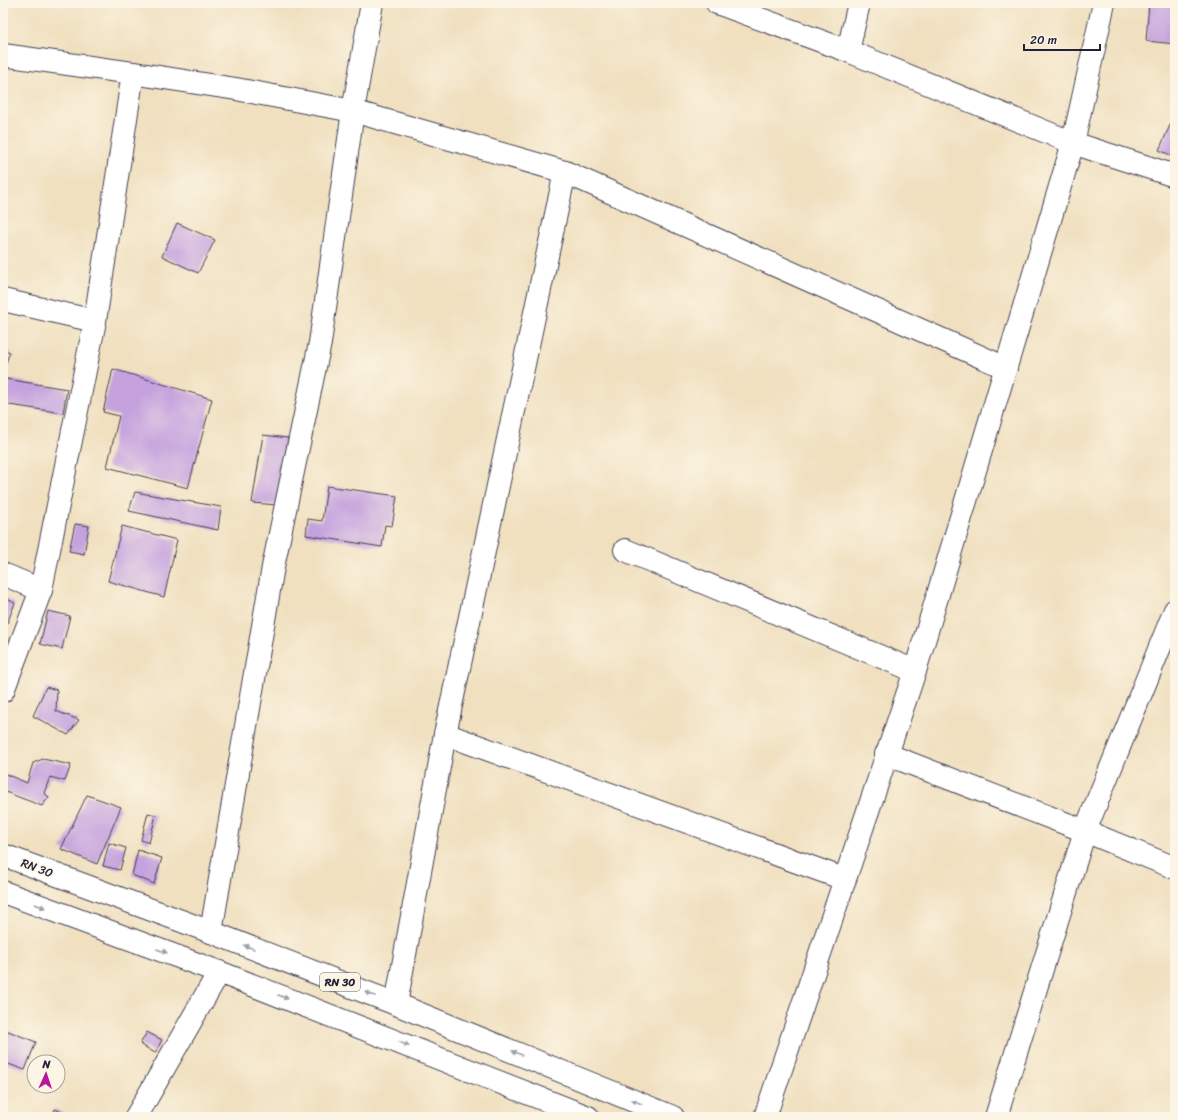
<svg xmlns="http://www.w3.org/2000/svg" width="1178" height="1120" font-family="Sriracha,sans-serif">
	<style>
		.building { fill: #c5a2de }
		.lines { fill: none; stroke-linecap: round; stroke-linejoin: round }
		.street-casing { stroke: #413e4f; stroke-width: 24 }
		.primary-casing { stroke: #413e4f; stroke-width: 24 }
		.street { stroke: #fff; stroke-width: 22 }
		.primary { stroke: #fff; stroke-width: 22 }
		.oneway { fill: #9c9ca7 }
		.labels { text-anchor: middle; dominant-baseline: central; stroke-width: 3.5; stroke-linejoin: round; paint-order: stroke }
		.shield { fill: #fcf5e5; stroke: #63616e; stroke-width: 1 }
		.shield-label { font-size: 11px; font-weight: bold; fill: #22223b }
		.street-label { font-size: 12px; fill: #22223b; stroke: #fcf5e5 }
	</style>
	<rect width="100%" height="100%" fill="#fcf5e5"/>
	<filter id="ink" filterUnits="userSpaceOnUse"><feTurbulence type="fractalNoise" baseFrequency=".025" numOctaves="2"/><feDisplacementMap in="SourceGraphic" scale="8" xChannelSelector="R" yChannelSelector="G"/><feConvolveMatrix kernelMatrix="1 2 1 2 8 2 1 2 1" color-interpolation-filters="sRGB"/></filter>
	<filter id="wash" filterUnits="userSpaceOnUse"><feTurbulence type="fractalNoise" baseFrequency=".012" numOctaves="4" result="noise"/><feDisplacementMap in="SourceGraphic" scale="16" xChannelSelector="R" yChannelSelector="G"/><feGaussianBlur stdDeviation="0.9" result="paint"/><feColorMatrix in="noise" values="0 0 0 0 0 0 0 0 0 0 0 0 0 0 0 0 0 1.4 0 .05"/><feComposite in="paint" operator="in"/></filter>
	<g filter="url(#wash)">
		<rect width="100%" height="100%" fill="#f0e0c0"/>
		<g id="blocks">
			<!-- building -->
			<g class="building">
				<polygon points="1149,3 1175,3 1175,44 1146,41"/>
				<polygon points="1172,121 1175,123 1175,157 1159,150"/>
				<polygon points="177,223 215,240 198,273 162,256"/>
				<polygon points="3,349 10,352 3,371"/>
				<polygon points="113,369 212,399 188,488 107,467 119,416 103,412"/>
				<polygon points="6,379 67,389 63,413 3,404 3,388"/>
				<polygon points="263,435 288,438 278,505 252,503"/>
				<polygon points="327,486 397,496 392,526 385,525 382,547 306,535 308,519 322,521"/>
				<polygon points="135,492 221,507 218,530 129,511"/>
				<polygon points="75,524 89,526 84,554 69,551"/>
				<polygon points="122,526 177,540 164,597 108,581"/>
				<polygon points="3,597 15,603 3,634"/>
				<polygon points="48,611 70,616 62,649 40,644"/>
				<polygon points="46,687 57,690 56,711 79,720 68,735 33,716"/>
				<polygon points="43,759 71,765 65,781 50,777 44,793 49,797 42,806 3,791 3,773 27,783 33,763"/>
				<polygon points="87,795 121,807 97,864 61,849"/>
				<polygon points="148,813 156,815 149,843 141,840"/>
				<polygon points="109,843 126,848 120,870 103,866"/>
				<polygon points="138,850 162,858 154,884 132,875"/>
				<polygon points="3,1029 36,1042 25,1070 3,1062"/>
				<polygon points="147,1032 162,1040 155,1053 140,1044"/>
				<polygon points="55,1109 64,1113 62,1117 52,1117"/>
			</g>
		</g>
	</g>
	<g filter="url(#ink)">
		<use href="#blocks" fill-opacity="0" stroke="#413e4f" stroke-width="1"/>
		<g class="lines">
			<defs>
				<g id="street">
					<polyline points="717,3 848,51 1073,143 1175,176"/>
					<polyline points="848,51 859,3"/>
					<polyline points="3,55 133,73 236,89 353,111 565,172 1006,368"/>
					<polyline points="3,300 95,321"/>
					<polyline points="625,550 915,671"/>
					<polyline points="3,574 41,590"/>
					<polyline points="3,691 41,590 95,321 133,73"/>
					<polyline points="445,734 844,879"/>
					<polyline points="886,754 1085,831 1175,868"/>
					<polyline points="211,932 273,567 320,343 353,111 372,3"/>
					<polyline points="396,1004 445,734 565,172"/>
					<polyline points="136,1117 219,972"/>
					<polyline points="765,1117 915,671 1073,143 1104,3"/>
					<polyline points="996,1117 1085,831 1175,610"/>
				</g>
				<g id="primary">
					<polyline points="3,855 211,932 396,1004 673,1117"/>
					<polyline points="3,892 219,972 588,1117"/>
				</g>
			</defs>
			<!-- street casing -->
			<use href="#street" class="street-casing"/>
			<!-- primary casing -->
			<use href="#primary" class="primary-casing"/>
			<!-- street -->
			<use href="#street" class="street"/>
			<!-- primary -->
			<use href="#primary" class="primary"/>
		</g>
		<!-- one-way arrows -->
		<defs><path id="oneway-solid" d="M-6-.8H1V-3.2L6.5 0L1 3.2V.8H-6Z"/></defs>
		<g class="oneway">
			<use href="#oneway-solid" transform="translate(40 906) rotate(20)"/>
			<use href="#oneway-solid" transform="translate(249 947) rotate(-159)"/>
			<use href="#oneway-solid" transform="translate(162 951) rotate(20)"/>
			<use href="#oneway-solid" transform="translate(370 994) rotate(-159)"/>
			<use href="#oneway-solid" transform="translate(283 997) rotate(21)"/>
			<use href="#oneway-solid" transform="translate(404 1044) rotate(22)"/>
			<use href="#oneway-solid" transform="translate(517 1053) rotate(-158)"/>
			<use href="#oneway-solid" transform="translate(637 1102) rotate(-158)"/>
		</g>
	</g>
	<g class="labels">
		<!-- shield labels -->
		<rect class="shield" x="320" y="973" width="40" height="18" rx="3"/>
		<g class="shield-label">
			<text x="340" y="982">RN 30</text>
		</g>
		<!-- street labels -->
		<g class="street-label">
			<text transform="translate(37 868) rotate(20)">RN 30</text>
		</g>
	</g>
	<!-- margin -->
	<rect width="1178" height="1120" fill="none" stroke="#fcf5e5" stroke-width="16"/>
	<!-- north arrow -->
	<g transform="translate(46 1074) rotate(3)"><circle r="19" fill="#fcf5e5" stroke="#a5a1a1"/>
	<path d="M0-3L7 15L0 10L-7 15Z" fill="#b5179e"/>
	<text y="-6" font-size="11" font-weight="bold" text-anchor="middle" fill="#22223b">N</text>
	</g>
	<!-- scale -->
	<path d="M1024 44v6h76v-6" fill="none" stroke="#22223b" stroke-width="2"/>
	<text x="1030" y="44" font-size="12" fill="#22223b" stroke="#fcf5e5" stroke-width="3" paint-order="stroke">20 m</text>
</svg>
